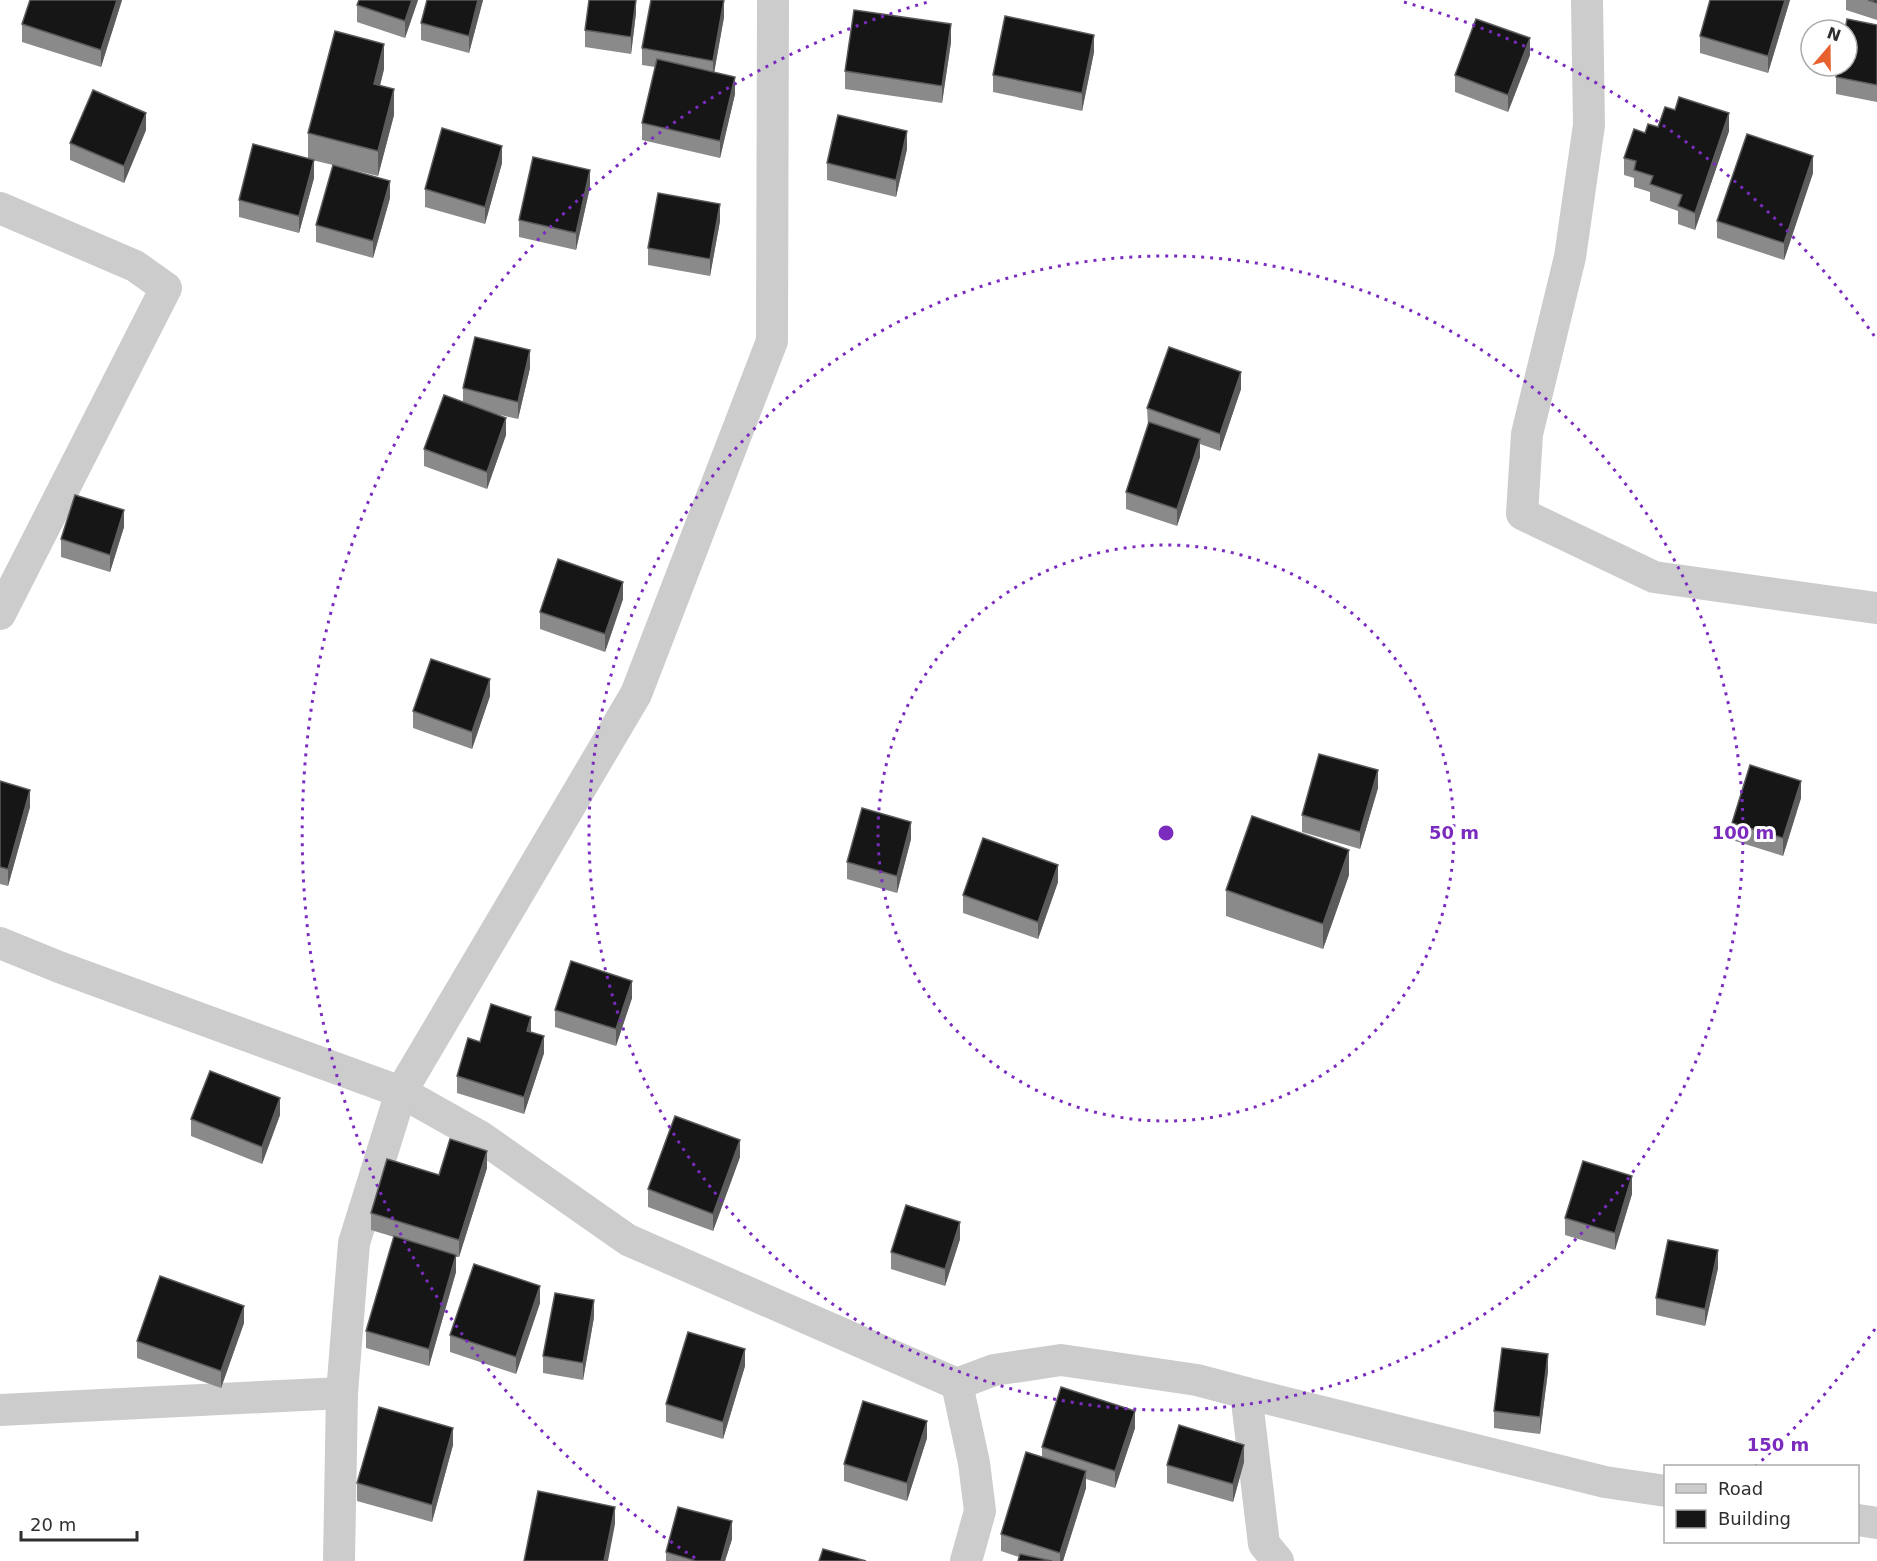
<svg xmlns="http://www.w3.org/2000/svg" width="1877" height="1561" font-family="'DejaVu Sans',sans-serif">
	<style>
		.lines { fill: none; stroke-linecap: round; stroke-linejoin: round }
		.minor { stroke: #ccc; stroke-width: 32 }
		.wall { fill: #8a8a8a }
		.shaded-wall { fill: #5c5c5c }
		.building { fill: #161616; stroke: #5c5c5c; stroke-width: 1.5 }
		.ring { fill: none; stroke: #7b2cbf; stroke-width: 3; stroke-dasharray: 3 6 }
		.centre { fill: #7b2cbf; stroke: #fff; stroke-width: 3 }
		.ring-label { font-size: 18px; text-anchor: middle; font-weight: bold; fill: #7b2cbf; stroke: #fff; stroke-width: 6; stroke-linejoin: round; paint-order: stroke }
	</style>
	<rect width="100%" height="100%" fill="#fff"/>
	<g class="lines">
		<!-- minor -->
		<g class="minor">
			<polyline points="1587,0 1589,125 1570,257 1527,434 1522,514 1654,577 1876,608"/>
			<polyline points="0,208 135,266 166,288 0,614"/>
			<polyline points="0,943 59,967 401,1092 481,1137 628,1240 957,1384 974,1463 980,1511 966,1561"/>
			<polyline points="957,1384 994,1370 1061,1360 1197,1380 1246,1393 1264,1544 1278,1561"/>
			<polyline points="1246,1393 1605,1482 1666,1491"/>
			<polyline points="0,1410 342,1393"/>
			<polyline points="1858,1520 1877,1523"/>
			<polyline points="339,1561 342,1393 354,1243 401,1092 636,694 772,341 773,0"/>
		</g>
	</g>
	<!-- wall -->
	<g class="wall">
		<polygon points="122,0 101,67 22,42 22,24"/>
		<polygon points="418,0 405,38 357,22 357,5"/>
		<polygon points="427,0 483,0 469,53 421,40 421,23"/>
		<polygon points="636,0 636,13 631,54 585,47 585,30"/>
		<polygon points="1790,0 1768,73 1700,53 1700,36"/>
		<polygon points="1846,0 1877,0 1877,20 1846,10"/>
		<polygon points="724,17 714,72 735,94 720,158 642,140 642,123 655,67 642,65 642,48"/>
		<polygon points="1877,25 1877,102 1836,94 1836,77"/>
		<polygon points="951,42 942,103 845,89 845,71"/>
		<polygon points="1094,52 1082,111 993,92 993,75"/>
		<polygon points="1530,55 1508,112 1455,92 1455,75"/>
		<polygon points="384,69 380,86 394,115 378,176 337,166 390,198 373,258 316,242 316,225 333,165 308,159 308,133"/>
		<polygon points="1658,127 1729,131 1695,230 1678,224 1678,211 1650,201 1650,192 1634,187 1634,178 1624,175 1624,158 1645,133"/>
		<polygon points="146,130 124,183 70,160 70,143"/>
		<polygon points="907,149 896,197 827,180 827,163"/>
		<polygon points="502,163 485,224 425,207 425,189"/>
		<polygon points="1813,173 1784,260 1717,238 1717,221"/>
		<polygon points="314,178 299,233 239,217 239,200"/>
		<polygon points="590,187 576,250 519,237 519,220"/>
		<polygon points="720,221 710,276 648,265 648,248"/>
		<polygon points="530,368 518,419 492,413 506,435 487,489 424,466 424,449 463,402 463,388"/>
		<polygon points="1241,389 1220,451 1200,444 1200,457 1177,526 1126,509 1126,492 1148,426 1147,408"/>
		<polygon points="124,527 110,572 61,557 61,539"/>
		<polygon points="623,599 605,652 540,629 540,612"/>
		<polygon points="490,696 472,749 413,728 413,711"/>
		<polygon points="0,781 30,807 8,886 0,884"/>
		<polygon points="1378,788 1360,849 1302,832 1302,815"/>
		<polygon points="1801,798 1783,856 1732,840 1732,823"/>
		<polygon points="911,839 897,893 847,879 847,862"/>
		<polygon points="1349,875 1323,949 1226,916 1226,890"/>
		<polygon points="1058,882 1038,939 963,913 963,895"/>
		<polygon points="632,998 616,1046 555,1027 555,1010"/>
		<polygon points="531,1032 544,1053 524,1114 457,1093 457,1076 480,1042"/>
		<polygon points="280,1115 262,1164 191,1136 191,1119"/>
		<polygon points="740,1157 713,1231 648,1207 648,1189"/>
		<polygon points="487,1168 459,1257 456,1257 456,1272 429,1366 366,1348 366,1331 394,1237 371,1230 371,1213 439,1175"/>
		<polygon points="1632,1194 1615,1250 1565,1235 1565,1218"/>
		<polygon points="960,1239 945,1286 891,1269 891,1252"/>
		<polygon points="1718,1268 1705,1326 1656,1315 1656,1298"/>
		<polygon points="540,1303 516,1374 450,1352 450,1335"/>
		<polygon points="594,1317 583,1380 543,1373 543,1356"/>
		<polygon points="244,1323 221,1388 137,1358 137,1341"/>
		<polygon points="745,1366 723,1439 666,1422 666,1404"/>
		<polygon points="1548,1371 1540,1434 1494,1428 1494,1411"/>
		<polygon points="1135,1428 1115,1488 1086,1479 1086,1488 1063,1561 1018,1561 1019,1557 1001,1551 1001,1534 1042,1457 1042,1447"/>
		<polygon points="927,1438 907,1501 844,1481 844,1464"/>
		<polygon points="453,1445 432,1522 357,1501 357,1483"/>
		<polygon points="1244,1462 1233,1502 1167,1483 1167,1465"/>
		<polygon points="732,1539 725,1561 666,1561 666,1552"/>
	</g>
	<!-- shaded-wall -->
	<g class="shaded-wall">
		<polygon points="117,0 122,0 101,67 101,50"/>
		<polygon points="412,0 418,0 405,38 405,21"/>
		<polygon points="478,0 483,0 469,53 469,36"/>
		<polygon points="636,0 636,13 631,54 631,37"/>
		<polygon points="724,0 724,17 713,79 713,61"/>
		<polygon points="1785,0 1790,0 1768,73 1768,56"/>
		<polygon points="951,24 951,42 942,103 942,86"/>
		<polygon points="1094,35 1094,52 1082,111 1082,93"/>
		<polygon points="1530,38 1530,55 1508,112 1508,95"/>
		<polygon points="384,44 384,69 374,109 374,84"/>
		<polygon points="735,77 735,94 720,158 720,141"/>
		<polygon points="394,89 394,115 378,176 378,151"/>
		<polygon points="146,113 146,130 124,183 124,166"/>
		<polygon points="1729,113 1729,131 1695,230 1695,213"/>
		<polygon points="907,131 907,149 896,197 896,180"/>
		<polygon points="502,146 502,163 485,224 485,207"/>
		<polygon points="1813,156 1813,173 1784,260 1784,243"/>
		<polygon points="314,160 314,178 299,233 299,216"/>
		<polygon points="590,170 590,187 576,250 576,233"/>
		<polygon points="390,181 390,198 373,258 373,241"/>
		<polygon points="720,204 720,221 710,276 710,259"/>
		<polygon points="530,350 530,368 518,419 518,402"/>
		<polygon points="1241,372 1241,389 1220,451 1220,434"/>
		<polygon points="506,418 506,435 487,489 487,472"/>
		<polygon points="1200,439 1200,457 1177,526 1177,509"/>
		<polygon points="124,510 124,527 110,572 110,555"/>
		<polygon points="623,582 623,599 605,652 605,634"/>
		<polygon points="490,679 490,696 472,749 472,732"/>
		<polygon points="1378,770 1378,788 1360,849 1360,832"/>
		<polygon points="1801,781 1801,798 1783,856 1783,838"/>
		<polygon points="30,790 30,807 8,886 8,869"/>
		<polygon points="911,822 911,839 897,893 897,876"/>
		<polygon points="1349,850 1349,875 1323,949 1323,924"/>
		<polygon points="1058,865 1058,882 1038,939 1038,922"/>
		<polygon points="632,981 632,998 616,1046 616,1029"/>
		<polygon points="531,1017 531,1035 527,1031"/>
		<polygon points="544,1036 544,1053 524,1114 524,1097"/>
		<polygon points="280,1098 280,1115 262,1164 262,1147"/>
		<polygon points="740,1140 740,1157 713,1231 713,1214"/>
		<polygon points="487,1151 487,1168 459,1257 459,1240"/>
		<polygon points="1632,1176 1632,1194 1615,1250 1615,1233"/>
		<polygon points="960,1222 960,1239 945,1286 945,1269"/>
		<polygon points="1718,1250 1718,1268 1705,1326 1705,1309"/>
		<polygon points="456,1255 456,1272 429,1366 429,1349"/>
		<polygon points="540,1286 540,1303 516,1374 516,1357"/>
		<polygon points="594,1300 594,1317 583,1380 583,1363"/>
		<polygon points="244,1306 244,1323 221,1388 221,1371"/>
		<polygon points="745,1349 745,1366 723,1439 723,1422"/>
		<polygon points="1548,1354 1548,1371 1540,1434 1540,1417"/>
		<polygon points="1135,1411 1135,1428 1115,1488 1115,1471"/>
		<polygon points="927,1421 927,1438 907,1501 907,1483"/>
		<polygon points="453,1428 453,1445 432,1522 432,1505"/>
		<polygon points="1244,1445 1244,1462 1233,1502 1233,1484"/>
		<polygon points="1086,1471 1086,1488 1063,1561 1060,1561 1060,1553"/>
		<polygon points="615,1507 615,1524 608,1561 604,1561"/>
		<polygon points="732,1521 732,1539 725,1561 721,1561"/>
	</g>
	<!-- building -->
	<g class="building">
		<polygon points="30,0 117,0 101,50 22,24"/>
		<polygon points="359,0 412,0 405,21 357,5"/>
		<polygon points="427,0 478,0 469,36 421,23"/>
		<polygon points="589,0 636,0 631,37 585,30"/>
		<polygon points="651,0 724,0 713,61 642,48"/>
		<polygon points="1710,0 1785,0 1768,56 1700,36"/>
		<polygon points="1868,0 1877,0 1877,3"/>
		<polygon points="854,10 951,24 942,86 845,71"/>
		<polygon points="1005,16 1094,35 1082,93 993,75"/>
		<polygon points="1476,19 1530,38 1508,95 1455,75"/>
		<polygon points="1847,19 1877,25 1877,85 1836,77 1838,66 1847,66 1847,30 1845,30"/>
		<polygon points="335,31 384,44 374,84 394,89 378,151 308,133"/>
		<polygon points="657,59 735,77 720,141 642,123"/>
		<polygon points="93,90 146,113 124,166 70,143"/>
		<polygon points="1679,97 1729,113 1695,213 1678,206 1682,195 1650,184 1653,176 1634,170 1636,161 1624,158 1634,129 1645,133 1648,124 1658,127 1665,107 1675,110"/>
		<polygon points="838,115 907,131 896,180 827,163"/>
		<polygon points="442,128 502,146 485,207 425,189"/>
		<polygon points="1747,134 1813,156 1784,243 1717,221"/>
		<polygon points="253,144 314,160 299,216 239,200"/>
		<polygon points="533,157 590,170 576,233 519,220"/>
		<polygon points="333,165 390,181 373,241 316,225"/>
		<polygon points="658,193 720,204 710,259 648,248"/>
		<polygon points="475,337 530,350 518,402 463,388"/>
		<polygon points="1169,347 1241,372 1220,434 1147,408"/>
		<polygon points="444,395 506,418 487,472 424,449"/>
		<polygon points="1149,422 1200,439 1177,509 1126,492"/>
		<polygon points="75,495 124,510 110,555 61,539"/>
		<polygon points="558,559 623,582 605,634 540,612"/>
		<polygon points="431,659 490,679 472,732 413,711"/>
		<polygon points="1319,754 1378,770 1360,832 1302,815"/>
		<polygon points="1750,765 1801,781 1783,838 1732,823"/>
		<polygon points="0,781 30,790 8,869 0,867"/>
		<polygon points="862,808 911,822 897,876 847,862"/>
		<polygon points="1252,816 1349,850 1323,924 1226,890"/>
		<polygon points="983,838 1058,865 1038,922 963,895"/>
		<polygon points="571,961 632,981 616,1029 555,1010"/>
		<polygon points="491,1004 531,1017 527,1031 544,1036 524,1097 457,1076 468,1038 480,1042"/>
		<polygon points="210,1071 280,1098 262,1147 191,1119"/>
		<polygon points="675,1116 740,1140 713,1214 648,1189"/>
		<polygon points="450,1139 487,1151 459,1240 371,1213 387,1159 439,1175"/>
		<polygon points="1583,1161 1632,1176 1615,1233 1565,1218"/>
		<polygon points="906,1205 960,1222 945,1269 891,1252"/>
		<polygon points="394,1236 456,1255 429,1349 366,1331"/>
		<polygon points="1668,1240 1718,1250 1705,1309 1656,1298"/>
		<polygon points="474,1264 540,1286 516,1357 450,1335"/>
		<polygon points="160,1276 244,1306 221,1371 137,1341"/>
		<polygon points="555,1293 594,1300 583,1363 543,1356"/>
		<polygon points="688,1332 745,1349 723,1422 666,1404"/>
		<polygon points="1502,1348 1548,1354 1540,1417 1494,1411"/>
		<polygon points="1061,1387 1135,1411 1115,1471 1042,1447"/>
		<polygon points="863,1401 927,1421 907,1483 844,1464"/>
		<polygon points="379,1407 453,1428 432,1505 357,1483"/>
		<polygon points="1179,1425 1244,1445 1233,1484 1167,1465"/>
		<polygon points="1026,1452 1086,1471 1060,1553 1001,1534"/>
		<polygon points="538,1491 615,1507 604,1561 524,1561"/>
		<polygon points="678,1507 732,1521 721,1561 696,1561 666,1552"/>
		<polygon points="823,1549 866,1561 819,1561"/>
		<polygon points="1020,1554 1052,1561 1018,1561"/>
	</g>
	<!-- distance rings -->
	<g class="ring">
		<circle cx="1166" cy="833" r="288"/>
		<circle cx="1166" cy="833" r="577"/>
		<path d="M1875 1329A865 865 0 0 1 1756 1466M695 1558A865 865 0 0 1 928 2M1404 2A865 865 0 0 1 1875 337"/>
	</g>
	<circle cx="1166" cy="833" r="9" class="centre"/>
	<g class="ring-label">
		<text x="1454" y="839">50 m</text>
		<text x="1743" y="839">100 m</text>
		<text x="1778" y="1451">150 m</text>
	</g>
	<!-- legend -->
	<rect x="1664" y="1465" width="195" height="78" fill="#ffffff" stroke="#acacac" stroke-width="1.5"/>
	<rect x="1676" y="1484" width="30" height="9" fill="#cccccc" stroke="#acacac" stroke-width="1.5"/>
	<text x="1718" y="1495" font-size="18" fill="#2f2f2f">Road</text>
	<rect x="1676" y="1510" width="30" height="18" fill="#161616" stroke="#acacac" stroke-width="1.5"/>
	<text x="1718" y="1525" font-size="18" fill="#2f2f2f">Building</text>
	<!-- north arrow -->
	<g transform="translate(1829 48) rotate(20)"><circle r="28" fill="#ffffff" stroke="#acacac" stroke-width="1.5"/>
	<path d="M0-4.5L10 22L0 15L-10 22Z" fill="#e8612f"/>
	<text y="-9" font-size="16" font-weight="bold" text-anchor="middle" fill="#2f2f2f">N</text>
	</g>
	<!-- scale -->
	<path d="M21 1531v9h116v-9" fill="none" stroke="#2f2f2f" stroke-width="3"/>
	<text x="30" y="1531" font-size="18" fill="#2f2f2f" stroke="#ffffff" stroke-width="4.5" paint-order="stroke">20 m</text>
</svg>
